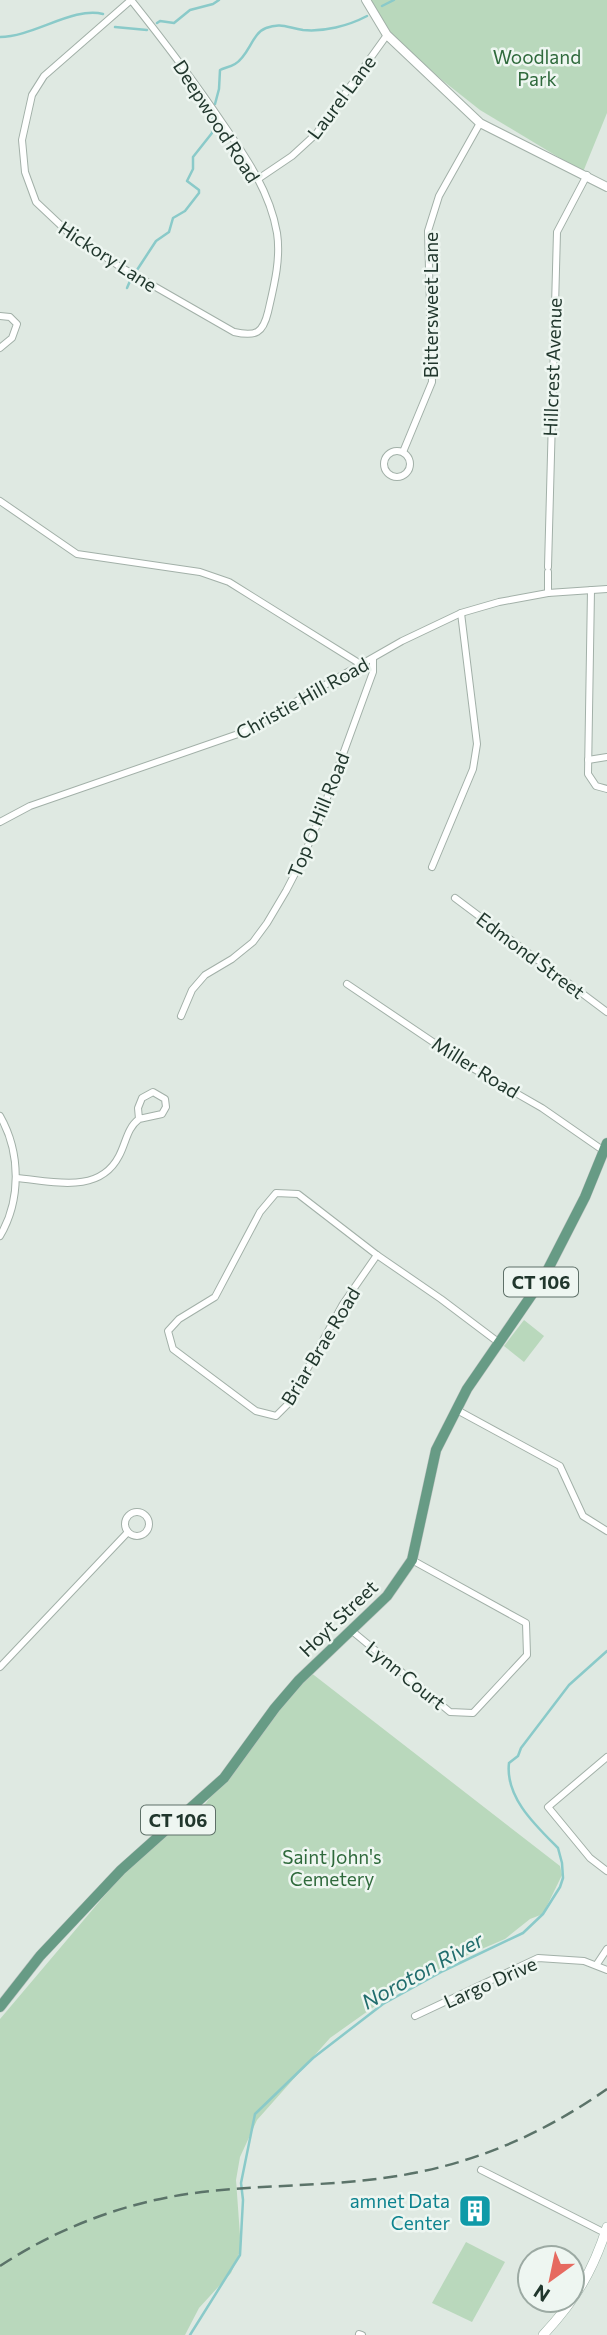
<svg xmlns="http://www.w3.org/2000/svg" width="607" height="2335" font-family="Commissioner,sans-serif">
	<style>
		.green { fill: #b9d8bc }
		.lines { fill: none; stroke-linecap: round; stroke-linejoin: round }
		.stream { stroke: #8acac9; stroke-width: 2.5 }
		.minor-casing { stroke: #a2b0a8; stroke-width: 8 }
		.tertiary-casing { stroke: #a2b0a8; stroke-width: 10 }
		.secondary-casing { stroke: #9fb3a8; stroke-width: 10 }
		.primary-casing { stroke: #bcc3c0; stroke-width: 11 }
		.minor { stroke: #fff; stroke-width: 6 }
		.tertiary { stroke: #fff; stroke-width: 8 }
		.secondary { stroke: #fff; stroke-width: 9 }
		.primary { stroke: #679b85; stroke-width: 10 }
		.rail { stroke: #5b7369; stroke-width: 2.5; stroke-dasharray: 14 7; stroke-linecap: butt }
		.labels { text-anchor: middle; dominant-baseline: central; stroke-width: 5; stroke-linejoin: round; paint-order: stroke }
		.shield { fill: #eef6f1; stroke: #5e7068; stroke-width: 2 }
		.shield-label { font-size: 18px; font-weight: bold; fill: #21372d }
		.park-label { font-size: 19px; fill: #2f6a3c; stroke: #eef6f1 }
		.street-label { font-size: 19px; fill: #21372d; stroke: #eef6f1 }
		.culture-label { font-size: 19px; fill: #0d838f; stroke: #eef6f1; text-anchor: end }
		.water-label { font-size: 21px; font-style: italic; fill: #216d6d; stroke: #eef6f1 }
	</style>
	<rect width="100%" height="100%" fill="#dfe9e2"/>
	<!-- green -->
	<g class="green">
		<polygon points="367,0 607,0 607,113 583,172 480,110 442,80 390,33"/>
		<polygon points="524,1320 544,1336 524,1362 504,1346"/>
		<polygon points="310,1672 560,1866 562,1875 543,1914 530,1919 505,1939 470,1954 399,1989 330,2038 257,2120 240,2157 236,2180 241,2249 231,2273 199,2308 185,2335 0,2335 0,2019 132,1863 206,1803 232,1767"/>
		<polygon points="466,2242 505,2262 472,2322 432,2303"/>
	</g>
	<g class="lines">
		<!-- stream -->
		<g class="stream">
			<polyline points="382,6 394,0"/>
			<polyline points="157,23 160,21 174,23 190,10 213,4 219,0"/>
			<polyline points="115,27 147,30"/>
			<path d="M 0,37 C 33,37 74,6 103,14"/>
			<path d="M 215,104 L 219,89 L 220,70 C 224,68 230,67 235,64 C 249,56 252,33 266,28 C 281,22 288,28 303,30 C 324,32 348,26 367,16"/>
			<polyline points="137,270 156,241 169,232 173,218 185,211 199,193 199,190 187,181 193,169 193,157 212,133 213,117"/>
			<polyline points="127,288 130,281"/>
			<path d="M 190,2335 L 240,2255 L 243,2200 L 241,2183 L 255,2114 L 313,2058 L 383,2004 L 443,1971 L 523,1933 L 543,1914 L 560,1887 L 563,1878 L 562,1863 L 558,1848 C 535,1825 505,1797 509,1763 L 518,1756 L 521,1748 L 569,1685 L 607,1651"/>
		</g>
		<defs>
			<g id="minor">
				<path d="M 131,0 C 163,40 194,81 223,124 C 246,157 270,192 277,233 C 281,259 274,286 268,312 C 263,333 256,337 234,332 L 119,266 L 70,234 L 36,202 L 25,172 L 22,140 L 32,95 L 44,76 Z"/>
				<polyline points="258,179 292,156 316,134 387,35"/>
				<polyline points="0,316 10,317 17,324 12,338 0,348"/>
				<circle cx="397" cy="464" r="13"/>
				<polyline points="403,452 432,382 428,231 439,196 480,123"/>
				<polyline points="0,501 77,554 200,572 229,582 362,665"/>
				<polyline points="548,567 557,232 587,175"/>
				<polyline points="548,572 548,593"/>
				<polyline points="591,590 588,774 596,786 607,789"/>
				<polyline points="588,760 607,757"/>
				<polyline points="0,822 30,806 241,733 402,641 461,613 499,602 548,593 607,589"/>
				<polyline points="432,867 473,769 477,744 461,613"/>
				<polyline points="455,898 607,1012"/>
				<polyline points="347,984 467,1065 542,1108 604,1151"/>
				<polyline points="181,1016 192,990 205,975 232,959 253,942 267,923 286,891 301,862 319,820 373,672 373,659"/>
				<path d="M 0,1116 C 21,1153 21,1200 0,1236"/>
				<path d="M 16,1178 C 52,1181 99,1195 119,1156 C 126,1143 127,1128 139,1119 L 138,1108 L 142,1098 L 153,1092 L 165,1099 L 166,1107 L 162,1114 L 139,1119"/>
				<polygon points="276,1193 298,1194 377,1255 343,1304 288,1404 276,1416 256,1411 173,1349 168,1331 179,1319 215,1297 260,1212"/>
				<polyline points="377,1255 441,1299 498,1342"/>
				<polyline points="457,1410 560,1466 583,1516 607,1531"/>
				<circle cx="137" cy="1524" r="12"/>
				<polyline points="352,1631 450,1712 473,1713 527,1655 526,1623 412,1560"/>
				<polyline points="0,1667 128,1532"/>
				<polyline points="607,1757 548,1807 590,1858 607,1871"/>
				<polyline points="597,1964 607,1949"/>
				<polyline points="415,2016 538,1958 584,1961 607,1970"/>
				<polyline points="481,2170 605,2233"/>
				<polyline points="359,2334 362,2335"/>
			</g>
			<polyline id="tertiary" points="366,0 387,35 480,123 607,187"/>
			<path id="secondary" d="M 543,2335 C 575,2301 593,2271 607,2227"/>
			<polyline id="primary" points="0,2007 40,1956 121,1870 224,1778 275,1708 299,1680 387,1596 412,1560 436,1450 467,1389 544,1277 585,1197 607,1143"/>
		</defs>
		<!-- minor casing -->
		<use href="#minor" class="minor-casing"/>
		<!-- tertiary casing -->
		<use href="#tertiary" class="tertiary-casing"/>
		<!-- secondary casing -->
		<use href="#secondary" class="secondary-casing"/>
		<!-- primary casing -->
		<use href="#primary" class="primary-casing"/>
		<!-- minor -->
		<use href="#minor" class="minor"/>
		<!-- tertiary -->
		<use href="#tertiary" class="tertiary"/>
		<!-- secondary -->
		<use href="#secondary" class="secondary"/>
		<!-- primary -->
		<use href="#primary" class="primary"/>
		<!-- rail -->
		<path class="rail" d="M 0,2266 C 56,2229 121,2204 187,2194 C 264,2183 343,2188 419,2172 C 488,2158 550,2129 607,2089"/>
	</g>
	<!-- icons -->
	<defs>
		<symbol id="building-square" viewBox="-11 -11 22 22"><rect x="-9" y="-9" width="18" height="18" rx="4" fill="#0f9aa8" stroke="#eef6f1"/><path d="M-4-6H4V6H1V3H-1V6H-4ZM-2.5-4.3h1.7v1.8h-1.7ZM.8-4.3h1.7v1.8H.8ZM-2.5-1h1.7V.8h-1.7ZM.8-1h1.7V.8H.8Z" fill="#fff"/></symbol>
	</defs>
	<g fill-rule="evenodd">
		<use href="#building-square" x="456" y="2192" width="38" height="38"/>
	</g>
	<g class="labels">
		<!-- shield labels -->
		<g class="shield">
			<rect x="504" y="1267.5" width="74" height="29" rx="5"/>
			<rect x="141" y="1805.5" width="74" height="29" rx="5"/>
		</g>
		<g class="shield-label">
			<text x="541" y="1282">CT 106</text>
			<text x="178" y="1820">CT 106</text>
		</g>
		<!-- park labels -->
		<g class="park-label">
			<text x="537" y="56">Woodland<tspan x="537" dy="22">Park</tspan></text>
			<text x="332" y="1856">Saint John's<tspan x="332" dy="22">Cemetery</tspan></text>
		</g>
		<!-- street labels -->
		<g class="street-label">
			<text transform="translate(341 97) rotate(-53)">Laurel Lane</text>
			<text transform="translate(217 121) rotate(57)">Deepwood Road</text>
			<text transform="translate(108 256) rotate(33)">Hickory Lane</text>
			<text transform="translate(430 305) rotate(-90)">Bittersweet Lane</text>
			<text transform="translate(552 367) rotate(-88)">Hillcrest Avenue</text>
			<text transform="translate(302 698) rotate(-29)">Christie Hill Road</text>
			<text transform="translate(318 815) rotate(-68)">Top O Hill Road</text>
			<text transform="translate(531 955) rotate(37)">Edmond Street</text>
			<text transform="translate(476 1067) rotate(32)">Miller Road</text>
			<text transform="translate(320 1346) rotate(-59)">Briar Brae Road</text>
			<text transform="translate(338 1618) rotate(-44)">Hoyt Street</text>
			<text transform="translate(406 1675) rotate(39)">Lynn Court</text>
			<text transform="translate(490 1982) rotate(-24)">Largo Drive</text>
		</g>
		<!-- culture labels -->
		<g class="culture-label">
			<text x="450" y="2200">amnet Data<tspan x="450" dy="22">Center</tspan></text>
		</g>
		<!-- water labels -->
		<g class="water-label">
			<text transform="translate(422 1970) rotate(-29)">Noroton River</text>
		</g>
	</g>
	<!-- north arrow -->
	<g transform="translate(551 2279) rotate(213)"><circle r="33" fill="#eef6f1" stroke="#9caaa3" stroke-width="2"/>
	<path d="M0-5L12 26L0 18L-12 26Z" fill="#e66a60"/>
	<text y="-10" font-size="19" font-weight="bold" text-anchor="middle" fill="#21372d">N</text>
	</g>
</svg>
